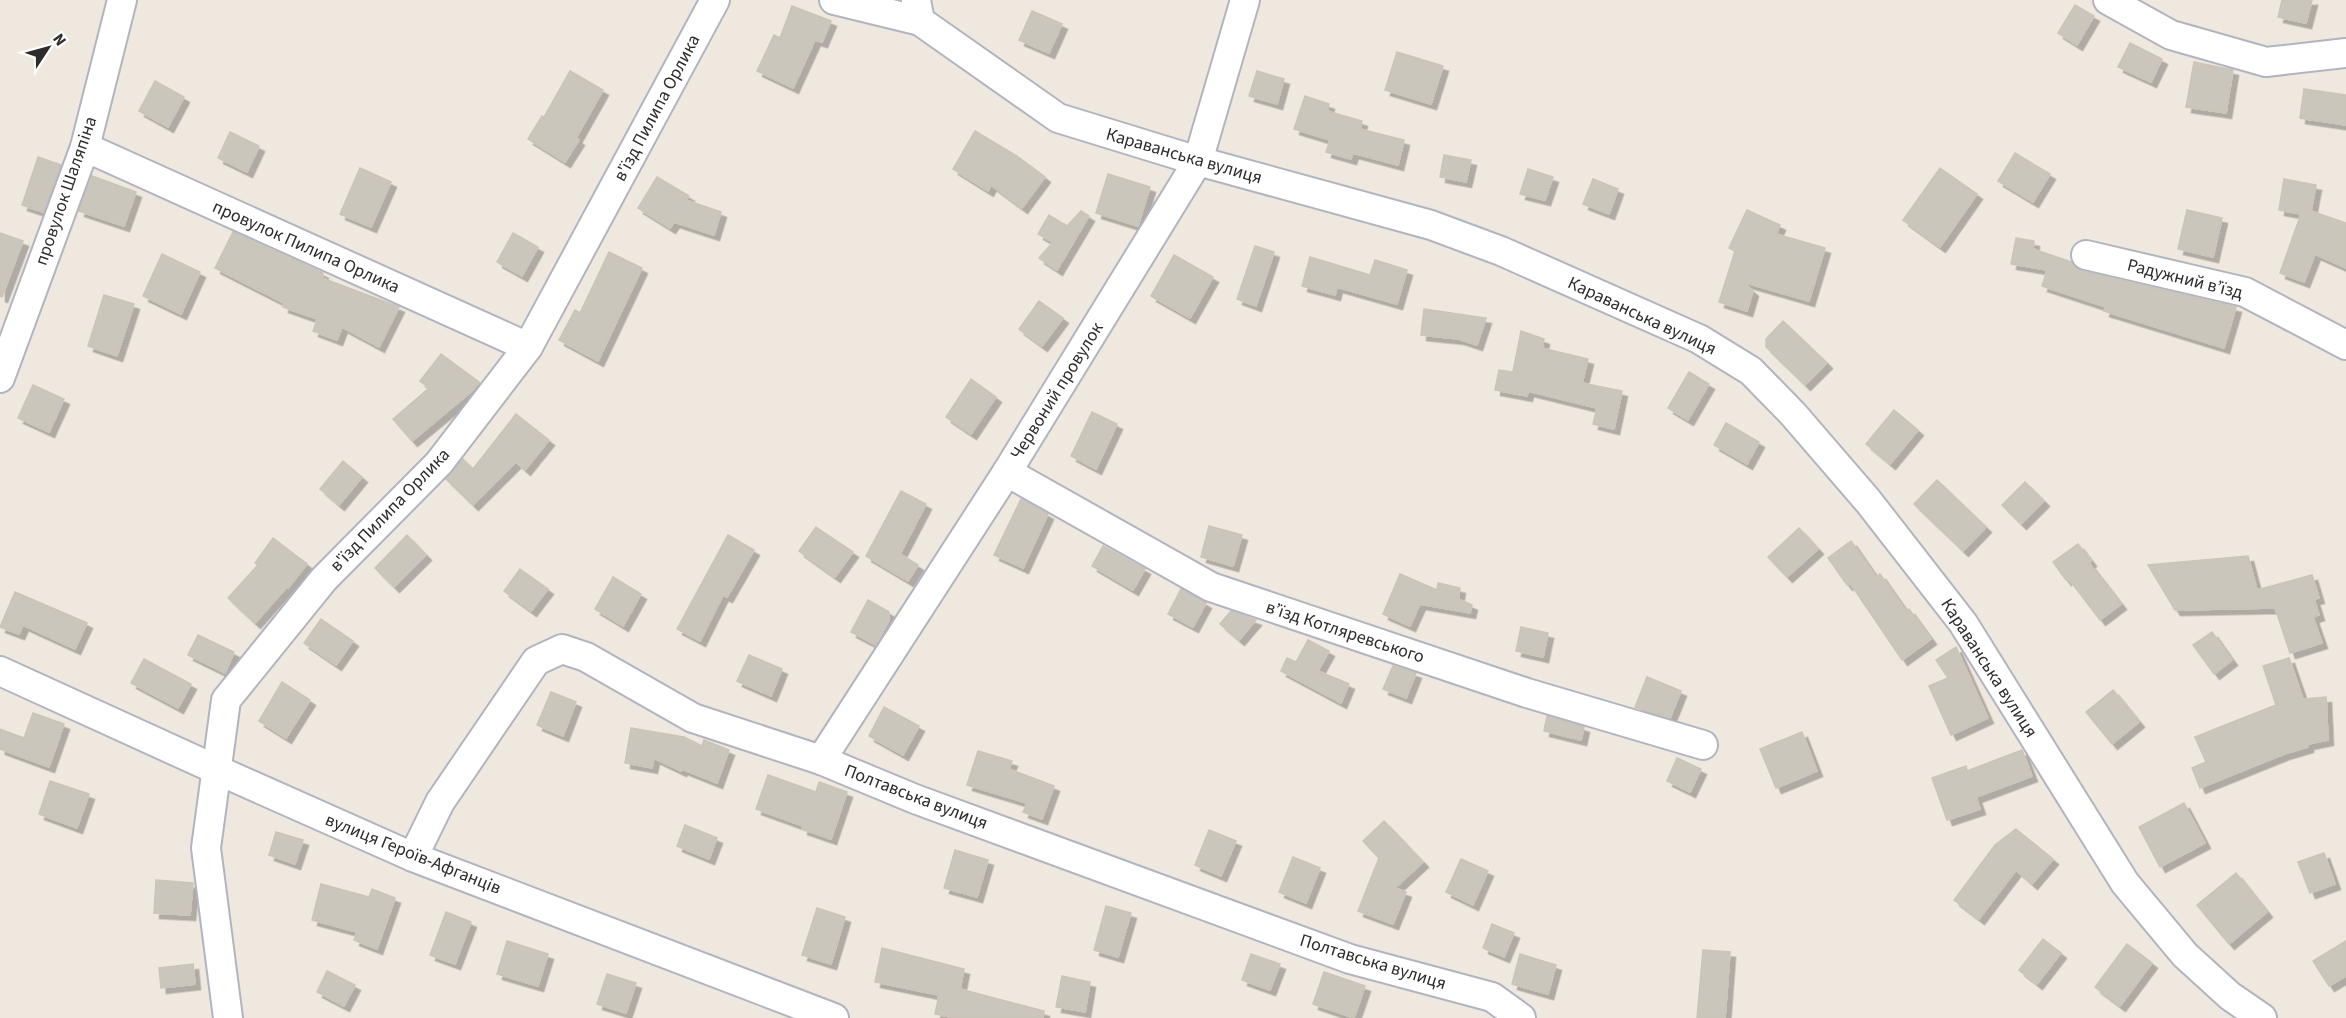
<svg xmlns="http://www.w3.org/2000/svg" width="2346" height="1018" font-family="'Source Sans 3',sans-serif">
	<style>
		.building { fill: #cac6bc; stroke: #cbc4b7; stroke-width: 1.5; filter: url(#shadow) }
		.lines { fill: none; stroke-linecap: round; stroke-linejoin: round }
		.minor-casing { stroke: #b1b4c1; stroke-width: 32 }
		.minor { stroke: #fff; stroke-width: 28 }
		.labels { text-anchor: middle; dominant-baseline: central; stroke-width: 4.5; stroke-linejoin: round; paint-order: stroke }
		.street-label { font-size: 18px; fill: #2c2c2c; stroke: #fff }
	</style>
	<defs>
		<filter id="shadow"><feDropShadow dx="5.5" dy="5.5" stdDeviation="0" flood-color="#0004"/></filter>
	</defs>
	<rect width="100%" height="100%" fill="#efe8de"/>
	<!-- building -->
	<g class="building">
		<polygon points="2282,0 2312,0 2306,23 2278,17"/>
		<polygon points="2075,5 2094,16 2077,45 2058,33"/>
		<polygon points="792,6 831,21 822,42 815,40 793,88 757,71 774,35 780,38"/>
		<polygon points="1032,11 1062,24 1049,53 1019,40"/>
		<polygon points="2130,43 2162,59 2151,82 2118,67"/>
		<polygon points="1397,52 1443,66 1431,104 1385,90"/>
		<polygon points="2194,62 2233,70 2226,113 2186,107"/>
		<polygon points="570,71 603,90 576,138 579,140 565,162 528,139 542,116 544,117"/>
		<polygon points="1257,71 1284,79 1277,104 1249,96"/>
		<polygon points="155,81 184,97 168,127 139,111"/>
		<polygon points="2304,89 2346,95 2346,125 2300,118"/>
		<polygon points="1305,96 1329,104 1327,111 1362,121 1360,129 1404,140 1398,165 1353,153 1351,159 1326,152 1330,140 1294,129"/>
		<polygon points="975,131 1017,156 1045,177 1022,208 991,185 988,191 953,169"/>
		<polygon points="230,132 259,146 247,172 218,158"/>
		<polygon points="2015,153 2050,174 2033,202 1998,181"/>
		<polygon points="1444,155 1471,160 1466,182 1440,177"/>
		<polygon points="38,157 61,165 43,212 22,205"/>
		<polygon points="360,168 391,182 371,227 340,214"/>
		<polygon points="1940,168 1977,194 1940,247 1903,220"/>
		<polygon points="1528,169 1553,177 1545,200 1520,194"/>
		<polygon points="1108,174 1150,187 1138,226 1096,213"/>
		<polygon points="92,176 136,192 124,226 79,211"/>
		<polygon points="657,177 689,196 686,200 721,212 714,235 674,222 670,228 638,208"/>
		<polygon points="1593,179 1618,189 1609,214 1583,204"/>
		<polygon points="2284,179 2316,185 2311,211 2346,223 2346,268 2315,254 2304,282 2280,273 2301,214 2279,210"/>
		<polygon points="1747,210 1780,225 1776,234 1825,248 1809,301 1743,282 1753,291 1747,311 1719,302 1735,251 1729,248"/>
		<polygon points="2187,210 2222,218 2213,257 2178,249"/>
		<polygon points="1081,211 1089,216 1057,270 1039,258 1053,242 1038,234 1049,215 1067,226"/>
		<polygon points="233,232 323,273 322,278 399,307 379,347 342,327 337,340 313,331 317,319 283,307 284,303 215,268"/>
		<polygon points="0,233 23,241 2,297 0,296"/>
		<polygon points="513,233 538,247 522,276 497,262"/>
		<polygon points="2016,238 2034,241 2033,249 2072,262 2075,267 2082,271 2236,307 2224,348 2104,311 2106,307 2042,286 2047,270 2011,264"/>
		<polygon points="1255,246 1274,252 1256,306 1237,299"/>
		<polygon points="609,252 642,268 598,361 559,340 575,310 580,313"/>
		<polygon points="162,254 200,272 181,314 143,296"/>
		<polygon points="1174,255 1213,277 1190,318 1151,296"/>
		<polygon points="1310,257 1370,275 1375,260 1407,270 1397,304 1337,287 1335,295 1302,286"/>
		<polygon points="104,295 134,304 117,356 88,346"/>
		<polygon points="1039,301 1063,318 1042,346 1019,329"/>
		<polygon points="1424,309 1486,318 1477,345 1459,339 1421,335"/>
		<polygon points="1783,321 1827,363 1805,385 1766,347 1766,339"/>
		<polygon points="1521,331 1544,339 1542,348 1588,359 1582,383 1622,391 1614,429 1593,424 1597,408 1528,391 1527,396 1495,390 1499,370 1513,372"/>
		<polygon points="441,354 479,382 472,391 412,441 393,419 429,388 420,381"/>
		<polygon points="1689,372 1709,384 1688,420 1668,408"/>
		<polygon points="971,379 996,397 971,434 946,417"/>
		<polygon points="33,385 64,399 49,432 18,418"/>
		<polygon points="1894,410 1918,430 1890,464 1866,444"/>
		<polygon points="1092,412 1117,424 1096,469 1071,456"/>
		<polygon points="516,414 549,440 525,470 516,462 473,505 446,479 463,459 473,469"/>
		<polygon points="1726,423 1759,442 1747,464 1714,445"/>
		<polygon points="343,461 362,477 339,505 320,489"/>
		<polygon points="1937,480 1986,527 1963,551 1914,504"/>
		<polygon points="2025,482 2044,501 2021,524 2002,505"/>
		<polygon points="901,491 926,504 900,554 918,565 908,581 866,556"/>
		<polygon points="1021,499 1048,514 1023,568 994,555"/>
		<polygon points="1209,526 1242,535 1233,566 1201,557"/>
		<polygon points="816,527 853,552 835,577 799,551"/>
		<polygon points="1799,528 1818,549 1787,577 1768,557"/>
		<polygon points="407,535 426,555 394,587 375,568"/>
		<polygon points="728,535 754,550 727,597 723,595 700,641 677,629"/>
		<polygon points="273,538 307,564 288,588 287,587 255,623 228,598 258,565 255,563"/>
		<polygon points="1851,541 1876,577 1880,574 1906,611 1909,609 1931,639 1902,660 1850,583 1847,585 1828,558"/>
		<polygon points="2078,544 2091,561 2089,563 2121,604 2100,620 2068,578 2066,580 2053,562"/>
		<polygon points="1103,546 1145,569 1133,590 1092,566"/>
		<polygon points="2248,556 2257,590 2312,575 2319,598 2314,599 2319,615 2313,617 2322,643 2290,653 2275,608 2175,610 2148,565"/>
		<polygon points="520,569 548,589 531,611 504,591"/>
		<polygon points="1400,574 1437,590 1438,583 1460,588 1458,599 1472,605 1470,613 1420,604 1410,626 1383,614"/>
		<polygon points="613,577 641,594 623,626 595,609"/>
		<polygon points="1181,589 1206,603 1193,627 1168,614"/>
		<polygon points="15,592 87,623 75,649 23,625 19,634 0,627"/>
		<polygon points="868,600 889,612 889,620 876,645 851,632"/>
		<polygon points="1231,611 1256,620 1239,640 1220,624"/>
		<polygon points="321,619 353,641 336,665 304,643"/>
		<polygon points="1521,627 1548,633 1543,657 1516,651"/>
		<polygon points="2212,632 2232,660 2214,674 2193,645"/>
		<polygon points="198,635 234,652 225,673 188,655"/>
		<polygon points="1308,640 1329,651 1318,671 1349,684 1341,703 1281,671 1287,658 1296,662"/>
		<polygon points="1956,647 1988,718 1951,735 1929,686 1948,678 1936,660"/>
		<polygon points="749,655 782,669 771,696 737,681"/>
		<polygon points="2289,658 2303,699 2326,697 2328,740 2308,744 2308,747 2284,754 2200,788 2192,768 2206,762 2195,737 2276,705 2263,666"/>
		<polygon points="144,659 191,684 178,708 131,683"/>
		<polygon points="1393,666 1416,673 1406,698 1383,689"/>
		<polygon points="1647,677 1681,691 1670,718 1635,707"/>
		<polygon points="282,682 310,700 286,738 259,721"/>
		<polygon points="2113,690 2139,722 2112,744 2086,712"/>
		<polygon points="551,692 576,702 563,736 537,725"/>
		<polygon points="884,707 919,726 903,755 869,736"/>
		<polygon points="33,713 64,724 49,767 0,749 0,729 24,738"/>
		<polygon points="1547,716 1584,727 1581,740 1544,731"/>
		<polygon points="631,728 684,737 702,746 704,740 729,750 717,783 682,769 681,771 654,758 652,768 625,763"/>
		<polygon points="1802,732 1817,771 1776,788 1760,749"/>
		<polygon points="2022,750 2032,776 1976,797 1980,809 1947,820 1932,778 1966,766 1967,771"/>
		<polygon points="978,751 1012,761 1009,769 1054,786 1042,819 1023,812 1027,803 967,785"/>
		<polygon points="1677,758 1701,769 1690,792 1667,781"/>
		<polygon points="768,775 816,792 819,782 847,792 831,839 802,829 803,826 756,809"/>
		<polygon points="50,781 89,794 77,828 39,814"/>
		<polygon points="2184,803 2205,843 2160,867 2139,827"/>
		<polygon points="1384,821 1423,862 1395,888 1406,892 1393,924 1358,911 1379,858 1363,841"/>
		<polygon points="685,825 717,838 709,859 677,846"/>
		<polygon points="2016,829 2053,859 2032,884 2016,870 1979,919 1954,900 1995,845"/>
		<polygon points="1209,830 1236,841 1221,876 1195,865"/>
		<polygon points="276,832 303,840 295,864 269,855"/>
		<polygon points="955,850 988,860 977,897 944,888"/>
		<polygon points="2324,853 2335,884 2310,893 2298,862"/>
		<polygon points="1293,857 1320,868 1306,903 1279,892"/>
		<polygon points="1461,859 1488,871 1473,905 1446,892"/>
		<polygon points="2236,873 2267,912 2229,944 2197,905"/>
		<polygon points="156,880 193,883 190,915 154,913"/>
		<polygon points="321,884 369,897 372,889 395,898 377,949 354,940 357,932 312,920"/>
		<polygon points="1106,906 1131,913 1118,957 1094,950"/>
		<polygon points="817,908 845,917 831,964 802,955"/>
		<polygon points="446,912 471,922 455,964 430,955"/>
		<polygon points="1492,924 1514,933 1504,957 1483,948"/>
		<polygon points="2043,939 2061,953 2037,984 2019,970"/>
		<polygon points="507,941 548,954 538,986 497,974"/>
		<polygon points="2346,941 2346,976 2329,986 2313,961"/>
		<polygon points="2127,944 2152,963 2120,1006 2095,987"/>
		<polygon points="882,948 964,969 960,989 1044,1011 1043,1018 956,1018 935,1014 939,995 875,982"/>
		<polygon points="1703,950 1730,952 1725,1018 1697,1018"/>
		<polygon points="1251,954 1280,964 1270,990 1242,980"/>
		<polygon points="1520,954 1556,965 1548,994 1512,984"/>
		<polygon points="193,964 195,984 161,988 159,968"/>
		<polygon points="327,971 355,985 344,1006 317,992"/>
		<polygon points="1324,972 1365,986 1354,1018 1313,1004"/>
		<polygon points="607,974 636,983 626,1013 597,1004"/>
		<polygon points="1062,976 1090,982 1085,1012 1056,1007"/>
	</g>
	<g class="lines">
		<defs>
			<g id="minor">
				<polyline points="834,0 920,21"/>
				<polyline points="916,0 920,21 1058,118 1198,161 1431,225 1501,251 1699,339 1751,371 1793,414 1868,501 1963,623 2125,883 2185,955 2230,996 2262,1018"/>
				<polyline points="2108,0 2171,35 2266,62 2346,53"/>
				<polyline points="85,147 528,347"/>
				<polyline points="2086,255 2245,292 2346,345"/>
				<polyline points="0,378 85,147 122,0"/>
				<polyline points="1007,472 1211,587 1527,693 1703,745"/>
				<polyline points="0,671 215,769 413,857 834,1018"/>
				<polyline points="821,760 1007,472 1198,161 1245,0"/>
				<polyline points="413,857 440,802 536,661 562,649 586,657 693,718 821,760 915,799 1350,959 1492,997 1521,1018"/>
				<polyline points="228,1018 206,848 226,700 324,579 439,463 528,347 715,0"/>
			</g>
		</defs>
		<!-- minor casing -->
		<use href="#minor" class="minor-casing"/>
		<!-- minor -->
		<use href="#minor" class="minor"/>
	</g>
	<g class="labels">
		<!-- street labels -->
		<g class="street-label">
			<text transform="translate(657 108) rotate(-62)">в'їзд Пилипа Орлика</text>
			<text transform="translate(1184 156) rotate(16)">Караванська вулиця</text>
			<text transform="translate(66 191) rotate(-71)">провулок Шаляпіна</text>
			<text transform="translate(306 247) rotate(24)">провулок Пилипа Орлика</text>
			<text transform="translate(2185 279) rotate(14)">Радужний в’їзд</text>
			<text transform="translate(1642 316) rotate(25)">Караванська вулиця</text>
			<text transform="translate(1057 391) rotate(-58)">Червоний провулок</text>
			<text transform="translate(390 510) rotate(-46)">в'їзд Пилипа Орлика</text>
			<text transform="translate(1345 632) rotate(18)">в’їзд Котляревського</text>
			<text transform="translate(1989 668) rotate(57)">Караванська вулиця</text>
			<text transform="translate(916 797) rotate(21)">Полтавська вулиця</text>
			<text transform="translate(413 854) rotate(22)">вулиця Героїв-Афганців</text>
			<text transform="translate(1373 962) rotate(17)">Полтавська вулиця</text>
		</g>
	</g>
	<!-- north arrow -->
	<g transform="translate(48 48) rotate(54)" stroke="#ffffff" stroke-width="4.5" paint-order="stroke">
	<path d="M0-4.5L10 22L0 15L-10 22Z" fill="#2c2c2c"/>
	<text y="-9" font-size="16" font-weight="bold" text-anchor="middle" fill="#2c2c2c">N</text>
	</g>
</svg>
